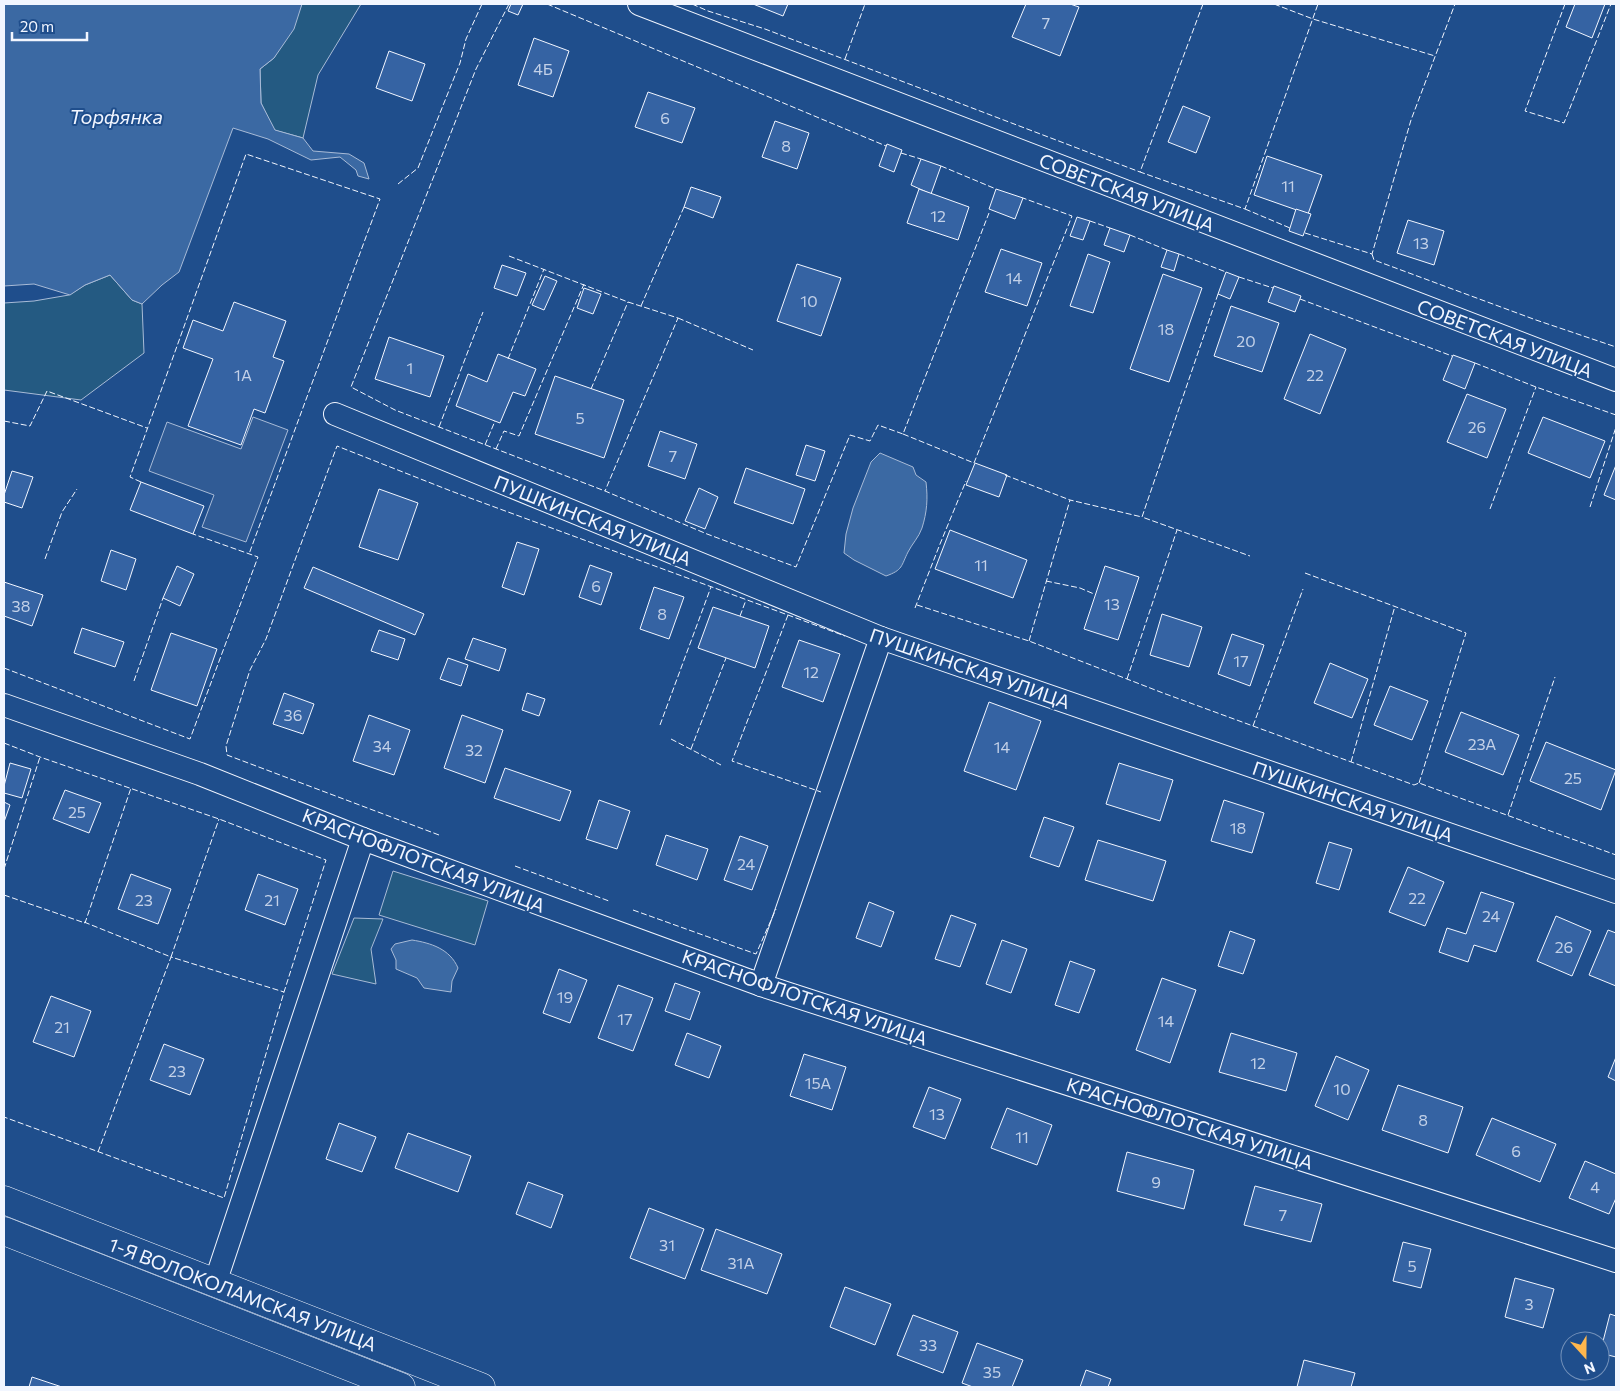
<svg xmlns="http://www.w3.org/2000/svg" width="1620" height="1391" font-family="Commissioner,sans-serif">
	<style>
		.green { fill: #245a82; stroke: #a8bbd7 }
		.parking { fill: #305b95; stroke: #a8bbd7 }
		.water { fill: #3b69a3; stroke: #a8bbd7 }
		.building { fill: #3563a3; stroke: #f2f6ff }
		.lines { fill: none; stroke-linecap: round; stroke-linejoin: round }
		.minor-casing { stroke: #f2f6ff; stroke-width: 24 }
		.primary-casing { stroke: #f2f6ff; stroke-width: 29 }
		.minor { stroke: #1f4e8c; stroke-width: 22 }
		.primary { stroke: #1f4e8c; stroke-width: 28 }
		.fence { stroke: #f2f6ff; stroke-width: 1; stroke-dasharray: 6 2.5; stroke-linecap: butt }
		.labels { text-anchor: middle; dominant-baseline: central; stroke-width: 4; stroke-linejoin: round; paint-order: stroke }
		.number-label { font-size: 16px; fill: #c3d1e8 }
		.street-label { font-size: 19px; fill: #f2f6ff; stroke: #1f4e8c }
		.water-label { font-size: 20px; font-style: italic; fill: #f2f6ff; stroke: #1f4e8c }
	</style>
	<rect width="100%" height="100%" fill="#1f4e8c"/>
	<!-- green -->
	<g class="green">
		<polygon points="302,4 361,4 318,75 303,138 274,130 261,103 260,69 274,58"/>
		<polygon points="110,275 132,300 142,304 144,353 81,400 4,390 4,303 34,301 69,295 85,285"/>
		<polygon points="393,871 488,901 475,945 379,915"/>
		<polygon points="354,918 383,919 371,949 376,984 332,974"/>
	</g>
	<!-- parking -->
	<polygon class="parking" points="253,417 288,430 246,542 202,527 214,495 149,471 167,422 241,449"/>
	<!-- water -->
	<g class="water">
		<polygon points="4,4 302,4 294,29 274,58 260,69 261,103 275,130 303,138 313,151 349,154 364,163 369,179 358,176 356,170 340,157 311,160 268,139 233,128 179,272 162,285 142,304 132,300 110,275 85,285 70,295 34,284 4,286"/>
		<path d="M 880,453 L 913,467 L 916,475 L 926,482 C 928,499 927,512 922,528 C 919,537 912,544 908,552 C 901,566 903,570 886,576 L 854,560 L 844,553 L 846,534 L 853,508 L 871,462 Z"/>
		<path d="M 412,940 C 431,943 450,949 458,968 L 452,981 L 451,992 L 424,988 L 417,978 L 396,969 L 396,960 L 391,949 L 395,944 Z"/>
	</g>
	<!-- building -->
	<g class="building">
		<polygon points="511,4 523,4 518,15 508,11"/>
		<polygon points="753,4 788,4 783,16"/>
		<polygon points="1026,4 1070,4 1079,7 1060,56 1012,37"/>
		<polygon points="1575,4 1605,4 1592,38 1566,27"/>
		<polygon points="534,38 569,51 553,97 518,85"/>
		<polygon points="389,51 425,64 412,101 376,88"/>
		<polygon points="648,92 695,108 682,143 635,127"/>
		<polygon points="1183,106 1210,117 1196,153 1168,142"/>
		<polygon points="775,121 809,133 797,169 762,157"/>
		<polygon points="887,144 902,150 894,172 879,166"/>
		<polygon points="1267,156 1322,175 1308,214 1254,195"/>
		<polygon points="921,159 941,166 931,194 911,185"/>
		<polygon points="691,187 721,197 713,218 684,207"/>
		<polygon points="919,189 969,207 958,240 907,223"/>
		<polygon points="996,189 1023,198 1015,219 989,209"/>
		<polygon points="1296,209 1311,214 1303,236 1289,231"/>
		<polygon points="1077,217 1090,221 1083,240 1070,236"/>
		<polygon points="1408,220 1444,231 1434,265 1397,253"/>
		<polygon points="1110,228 1130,235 1124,252 1104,245"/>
		<polygon points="1001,249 1042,263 1027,306 985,292"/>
		<polygon points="1167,250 1179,254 1174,271 1161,267"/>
		<polygon points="1088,254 1110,262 1093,313 1070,306"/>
		<polygon points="797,264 841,278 821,336 777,321"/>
		<polygon points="502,265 526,273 517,296 494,288"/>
		<polygon points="1226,272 1239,277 1230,299 1218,294"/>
		<polygon points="1163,274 1202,288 1169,382 1130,369"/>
		<polygon points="545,276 557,281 544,310 532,305"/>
		<polygon points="1274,286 1301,296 1295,312 1268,302"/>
		<polygon points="584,288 601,294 593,314 577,308"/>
		<polygon points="234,302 286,321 273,357 284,361 265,413 254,409 241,445 188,426 213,359 183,348 193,320 223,331"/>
		<polygon points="1231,306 1279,323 1262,372 1214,356"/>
		<polygon points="1310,334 1346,349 1320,414 1284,399"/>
		<polygon points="389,337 444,356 430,397 375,379"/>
		<polygon points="498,354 536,369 525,396 513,392 500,423 456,406 468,374 487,382"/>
		<polygon points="1453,355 1475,363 1465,389 1443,380"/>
		<polygon points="555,376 624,400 604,458 535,434"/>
		<polygon points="1467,394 1506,409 1487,458 1447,442"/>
		<polygon points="1543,417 1605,441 1590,478 1528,453"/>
		<polygon points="660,431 697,444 685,479 648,466"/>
		<polygon points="806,445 825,451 815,481 796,475"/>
		<polygon points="975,463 1007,475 999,497 966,485"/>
		<polygon points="1616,465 1616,500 1604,495"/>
		<polygon points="746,468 805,489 793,524 734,503"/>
		<polygon points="12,471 33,477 22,508 4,502 4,495"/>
		<polygon points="141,482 204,506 193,534 130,510"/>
		<polygon points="699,488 718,497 705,529 685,521"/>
		<polygon points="379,489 418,503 398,560 359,547"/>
		<polygon points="950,530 1027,560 1013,598 935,569"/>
		<polygon points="517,542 539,549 524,595 502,587"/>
		<polygon points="111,550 136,559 126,590 101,581"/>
		<polygon points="590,565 612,573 601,605 579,597"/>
		<polygon points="177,566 194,574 180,606 163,598"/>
		<polygon points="1105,566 1139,577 1118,640 1084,629"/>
		<polygon points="313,567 424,614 415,635 304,588"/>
		<polygon points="4,582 43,595 32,626 4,616"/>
		<polygon points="654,587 684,597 669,639 640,629"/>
		<polygon points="713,607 769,626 755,668 698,648"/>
		<polygon points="1162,614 1202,627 1189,667 1150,655"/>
		<polygon points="82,628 124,642 115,667 74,653"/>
		<polygon points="379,630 405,639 398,660 371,651"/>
		<polygon points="171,633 217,649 197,706 151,690"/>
		<polygon points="1232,634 1264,645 1250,686 1218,674"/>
		<polygon points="473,638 506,649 499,671 465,659"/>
		<polygon points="799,640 840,654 823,702 782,687"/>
		<polygon points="448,658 468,665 461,686 440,679"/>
		<polygon points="1330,663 1368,679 1352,718 1314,703"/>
		<polygon points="1390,686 1428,701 1412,740 1374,725"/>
		<polygon points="284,693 314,704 303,734 273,724"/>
		<polygon points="527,693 545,699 539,716 522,710"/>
		<polygon points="989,702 1041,721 1016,790 964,771"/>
		<polygon points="1461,712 1519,735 1503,775 1445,752"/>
		<polygon points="369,715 410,730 394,775 353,761"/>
		<polygon points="462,715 503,730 485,783 444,768"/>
		<polygon points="1546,742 1616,770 1601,810 1530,781"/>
		<polygon points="10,763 31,769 22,798 4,793 4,786"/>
		<polygon points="1119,763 1173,780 1160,821 1106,804"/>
		<polygon points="505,768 571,791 560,821 494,798"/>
		<polygon points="65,790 101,803 89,833 53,819"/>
		<polygon points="599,800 630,811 617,849 586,839"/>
		<polygon points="1224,800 1264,813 1252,853 1211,841"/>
		<polygon points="4,802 10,805 4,822"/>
		<polygon points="1044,817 1074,827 1059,867 1030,857"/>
		<polygon points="666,835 708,849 697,880 656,865"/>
		<polygon points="740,836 768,846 752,890 724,880"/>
		<polygon points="1098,840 1166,861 1153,901 1085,880"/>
		<polygon points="1329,842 1352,849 1339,890 1316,883"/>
		<polygon points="1408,867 1444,882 1425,926 1389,912"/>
		<polygon points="131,874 171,889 158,924 118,909"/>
		<polygon points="258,874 298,889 285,925 245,910"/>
		<polygon points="1481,892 1514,903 1496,952 1474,945 1468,962 1439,952 1447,928 1466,934"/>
		<polygon points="869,902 894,912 881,947 856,938"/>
		<polygon points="951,915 976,924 960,967 935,959"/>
		<polygon points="1556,916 1591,931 1572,976 1537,961"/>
		<polygon points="1608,930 1616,933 1616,986 1589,975"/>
		<polygon points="1230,931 1255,940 1243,974 1218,966"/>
		<polygon points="1002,940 1027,949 1011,993 986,984"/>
		<polygon points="1070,961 1095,970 1079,1013 1055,1005"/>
		<polygon points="559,969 587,980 570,1023 543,1013"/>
		<polygon points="1162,978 1196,990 1170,1063 1136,1050"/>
		<polygon points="675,983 700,992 690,1020 665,1011"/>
		<polygon points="618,985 653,998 633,1051 598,1038"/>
		<polygon points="51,996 91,1011 74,1057 33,1042"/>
		<polygon points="687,1033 721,1046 709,1078 675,1065"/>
		<polygon points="1231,1033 1297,1053 1286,1091 1219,1072"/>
		<polygon points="164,1044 204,1059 190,1095 150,1080"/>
		<polygon points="804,1054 846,1067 832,1110 790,1096"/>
		<polygon points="1336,1056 1369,1070 1348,1120 1315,1106"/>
		<polygon points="1616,1057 1616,1081 1608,1077"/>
		<polygon points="1398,1085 1463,1107 1448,1153 1382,1130"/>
		<polygon points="929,1087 961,1099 945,1139 913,1127"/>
		<polygon points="1007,1108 1052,1125 1037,1165 991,1148"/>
		<polygon points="1492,1118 1556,1144 1540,1182 1476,1155"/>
		<polygon points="339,1123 376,1137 362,1172 326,1159"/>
		<polygon points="408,1133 471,1156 458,1192 395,1168"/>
		<polygon points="1127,1152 1194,1170 1184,1209 1117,1191"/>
		<polygon points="1585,1161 1616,1174 1616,1198 1609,1214 1569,1198"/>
		<polygon points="528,1182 563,1195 551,1228 516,1214"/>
		<polygon points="1255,1186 1322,1204 1311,1242 1244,1225"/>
		<polygon points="649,1208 704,1229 685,1279 630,1258"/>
		<polygon points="716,1229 782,1254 767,1294 701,1270"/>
		<polygon points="1403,1242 1431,1249 1421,1288 1393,1281"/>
		<polygon points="1515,1278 1554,1289 1543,1328 1505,1317"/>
		<polygon points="845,1287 891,1304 875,1345 830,1327"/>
		<polygon points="1610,1314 1616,1316 1616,1357 1600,1353"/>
		<polygon points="913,1315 958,1332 943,1373 897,1355"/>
		<polygon points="977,1343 1023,1360 1012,1387 973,1387 962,1383"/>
		<polygon points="1304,1360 1355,1373 1351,1387 1297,1387"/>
		<polygon points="1086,1370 1111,1379 1108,1387 1080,1387"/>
		<polygon points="32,1377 62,1387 29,1387"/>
	</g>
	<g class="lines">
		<defs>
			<g id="minor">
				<polyline points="639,4 1616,380"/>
				<polyline points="335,414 881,638 1616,892"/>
				<polyline points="4,705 200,774 363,839 761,985 1616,1261"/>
				<polyline points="761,985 881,638"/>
				<polyline points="215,1283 363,839"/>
			</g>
			<g id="primary">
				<polyline points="4,1200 481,1387"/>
				<polyline points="4,1231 401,1387"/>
			</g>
		</defs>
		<!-- minor casing -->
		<use href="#minor" class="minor-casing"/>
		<!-- primary casing -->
		<use href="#primary" class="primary-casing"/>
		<!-- minor -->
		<use href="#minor" class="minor"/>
		<!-- primary -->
		<use href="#primary" class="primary"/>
		<!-- fence -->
		<g class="fence">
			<polyline points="509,4 476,69 351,387 395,410 605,491 707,534 796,567 850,435 870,441 878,425 903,434 989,213"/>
			<polyline points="547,4 886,146"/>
			<polyline points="692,4 708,11 765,29 1140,172"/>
			<polyline points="1203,4 1140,172 1245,209 1318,4"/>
			<polyline points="1274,4 1313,19 1435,56"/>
			<polyline points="1565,4 1525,111 1564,123 1611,4"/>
			<polyline points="845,59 865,4"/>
			<polyline points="901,153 921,159"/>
			<polyline points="941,166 996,189"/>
			<polyline points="398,184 418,168 460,63 466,39 482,4"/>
			<polyline points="1245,209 1290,228"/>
			<polyline points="1090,221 1110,228"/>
			<polyline points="1305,233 1372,254 1411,120 1455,4"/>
			<polyline points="1130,235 1167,250"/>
			<polyline points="1179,254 1226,272"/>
			<polyline points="1372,254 1374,260 1536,320 1616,347"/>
			<polyline points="509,256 628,302 678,318 605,491"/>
			<polyline points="1239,277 1273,288"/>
			<polyline points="1218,294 1142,517 1250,556"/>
			<polyline points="1300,299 1452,356"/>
			<polyline points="641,306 684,207"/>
			<polyline points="678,318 753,350"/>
			<polyline points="508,359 544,269"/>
			<polyline points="1475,363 1536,387 1616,415"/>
			<polyline points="591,389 628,302"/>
			<polyline points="4,421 30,426 47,391 147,428"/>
			<polyline points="439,427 483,312"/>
			<polyline points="903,434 974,463 1072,216 1023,198"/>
			<polyline points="485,445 495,421"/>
			<polyline points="496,449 504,431 519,436 584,284"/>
			<polyline points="1005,475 1070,500"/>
			<polyline points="141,482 130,477 246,154 380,199 249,554"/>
			<polyline points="1590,507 1616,427"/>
			<polyline points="1490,509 1536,387"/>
			<polyline points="45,559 62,512 77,489"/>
			<polyline points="1305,573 1466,633 1419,783"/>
			<polyline points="1046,581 1080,588 1094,594"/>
			<polyline points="917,605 1029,641 1163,693 1414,785 1419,783 1616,855"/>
			<polyline points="915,608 940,544 966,481"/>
			<polyline points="788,615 732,761 821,792"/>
			<polyline points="740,616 746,600"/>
			<polyline points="1029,641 1070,500 1142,517"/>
			<polyline points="4,668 190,739 258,557 193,534"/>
			<polyline points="1127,679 1177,530"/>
			<polyline points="134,681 163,598"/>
			<polyline points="660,725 711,587"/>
			<polyline points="1253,726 1303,589"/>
			<polyline points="671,739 721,765"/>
			<polyline points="4,743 40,757 219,819 326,860 284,992 224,1198 4,1117"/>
			<polyline points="691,749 726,658"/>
			<polyline points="1351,762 1395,606"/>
			<polyline points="1508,815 1555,677"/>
			<polyline points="439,835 227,755 226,746 250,670 266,639 337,446 451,491 845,636"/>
			<polyline points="515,866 609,901"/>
			<polyline points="4,869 40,757"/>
			<polyline points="4,895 85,923 131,788"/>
			<polyline points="633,910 756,954 776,909"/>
			<polyline points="84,922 171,957 219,819"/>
			<polyline points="98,1152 171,957 284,992"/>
		</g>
	</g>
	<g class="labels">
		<!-- number labels -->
		<g class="number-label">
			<text x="1046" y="22">7</text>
			<text x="543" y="68">4Б</text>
			<text x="665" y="117">6</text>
			<text x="786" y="145">8</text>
			<text x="1288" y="185">11</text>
			<text x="938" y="215">12</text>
			<text x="1421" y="242">13</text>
			<text x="1014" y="277">14</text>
			<text x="809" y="300">10</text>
			<text x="1166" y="328">18</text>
			<text x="1246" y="340">20</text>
			<text x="410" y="367">1</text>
			<text x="243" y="374">1А</text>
			<text x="1315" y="374">22</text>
			<text x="580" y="417">5</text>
			<text x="1477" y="426">26</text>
			<text x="673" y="455">7</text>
			<text x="981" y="564">11</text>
			<text x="596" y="585">6</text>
			<text x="1112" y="603">13</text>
			<text x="21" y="605">38</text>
			<text x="662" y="613">8</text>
			<text x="1241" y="660">17</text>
			<text x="811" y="671">12</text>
			<text x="293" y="714">36</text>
			<text x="1482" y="743">23А</text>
			<text x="382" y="745">34</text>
			<text x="1002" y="746">14</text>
			<text x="474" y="749">32</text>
			<text x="1573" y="777">25</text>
			<text x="77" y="811">25</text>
			<text x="1238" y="827">18</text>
			<text x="746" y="863">24</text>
			<text x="1417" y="897">22</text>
			<text x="144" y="899">23</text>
			<text x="272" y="899">21</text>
			<text x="1491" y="915">24</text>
			<text x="1564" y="946">26</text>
			<text x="565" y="996">19</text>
			<text x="625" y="1018">17</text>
			<text x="1166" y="1020">14</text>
			<text x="62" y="1026">21</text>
			<text x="1258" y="1062">12</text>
			<text x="177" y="1070">23</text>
			<text x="818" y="1082">15А</text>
			<text x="1342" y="1088">10</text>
			<text x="937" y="1113">13</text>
			<text x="1423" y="1119">8</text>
			<text x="1022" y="1136">11</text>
			<text x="1516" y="1150">6</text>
			<text x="1156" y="1181">9</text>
			<text x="1595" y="1186">4</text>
			<text x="1283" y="1214">7</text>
			<text x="667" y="1244">31</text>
			<text x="741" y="1262">31А</text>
			<text x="1412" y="1265">5</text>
			<text x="1529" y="1303">3</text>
			<text x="928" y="1344">33</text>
			<text x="992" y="1371">35</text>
		</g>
		<!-- street labels -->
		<g class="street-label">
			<text transform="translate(1127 192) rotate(21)">СОВЕТСКАЯ УЛИЦА</text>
			<text transform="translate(1505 338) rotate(21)">СОВЕТСКАЯ УЛИЦА</text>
			<text transform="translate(593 520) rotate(22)">ПУШКИНСКАЯ УЛИЦА</text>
			<text transform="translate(970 668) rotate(19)">ПУШКИНСКАЯ УЛИЦА</text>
			<text transform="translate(1353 801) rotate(19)">ПУШКИНСКАЯ УЛИЦА</text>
			<text transform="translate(424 860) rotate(21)">КРАСНОФЛОТСКАЯ УЛИЦА</text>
			<text transform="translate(805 997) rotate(19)">КРАСНОФЛОТСКАЯ УЛИЦА</text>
			<text transform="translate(1190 1123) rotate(18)">КРАСНОФЛОТСКАЯ УЛИЦА</text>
			<text transform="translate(243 1294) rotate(21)">1-Я ВОЛОКОЛАМСКАЯ УЛИЦА</text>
		</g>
		<!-- water labels -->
		<g class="water-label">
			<text x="116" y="116">Торфянка</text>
		</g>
	</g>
	<!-- border -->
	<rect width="1620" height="1391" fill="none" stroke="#f2f6ff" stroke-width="10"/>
	<!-- north arrow -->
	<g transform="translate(1585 1356) rotate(159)"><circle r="24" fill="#1f4e8c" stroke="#7391ba"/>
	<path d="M0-4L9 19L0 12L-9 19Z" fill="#ffb74d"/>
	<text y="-8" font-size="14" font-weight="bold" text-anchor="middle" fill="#f2f6ff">N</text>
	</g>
	<!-- scale -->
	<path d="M12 32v8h75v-8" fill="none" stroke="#f2f6ff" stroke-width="2.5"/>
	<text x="20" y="32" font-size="15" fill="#f2f6ff" stroke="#1f4e8c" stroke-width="4" paint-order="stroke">20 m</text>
</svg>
